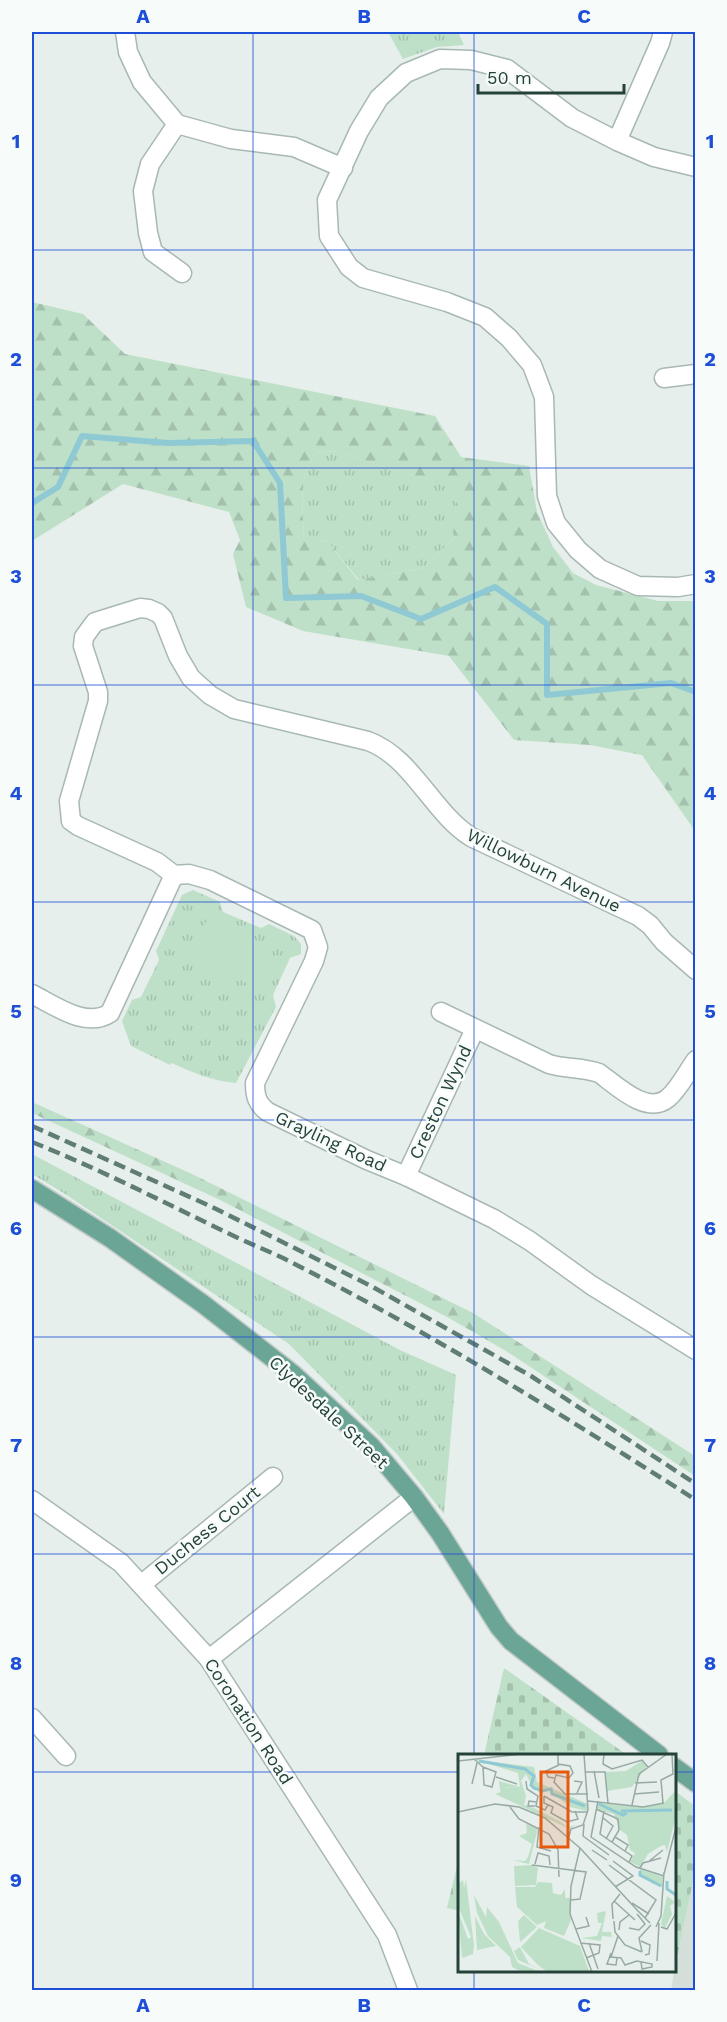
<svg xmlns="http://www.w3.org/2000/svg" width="727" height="2022" font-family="'Work Sans',sans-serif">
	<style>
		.built { fill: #d4dfda }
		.grass { fill: url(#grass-tufts) }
		.forest { fill: url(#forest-firs); fill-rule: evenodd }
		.cemetery { fill: url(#cemetery-stones) }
		.pitch { fill: #bfe0c8 }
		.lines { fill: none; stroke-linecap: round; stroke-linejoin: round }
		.stream { stroke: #8ec9d4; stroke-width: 6 }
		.minor-casing { stroke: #a8b8b2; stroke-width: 21 }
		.major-casing { stroke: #c2cac8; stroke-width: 21 }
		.minor { stroke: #fff; stroke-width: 18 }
		.major { stroke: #6aa596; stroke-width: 18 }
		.rail { stroke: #5f7d75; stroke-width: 4.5; stroke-dasharray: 12 6; stroke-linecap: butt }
		.grid { fill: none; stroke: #1d4ed8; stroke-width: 1.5; stroke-opacity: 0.55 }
		.labels { text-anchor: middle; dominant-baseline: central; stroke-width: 5; stroke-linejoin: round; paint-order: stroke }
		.street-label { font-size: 18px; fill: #24423a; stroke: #f7fbf9 }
		.inset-river { fill: none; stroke: #8ec9d4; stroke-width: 3 }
		.inset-road { fill: none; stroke: #98aaa4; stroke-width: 1.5 }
		.view { fill: #e8590c; fill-opacity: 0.15; stroke: #e8590c; stroke-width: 3 }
		.inset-edge { fill: none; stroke: #24423a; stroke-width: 3 }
		.neatline { fill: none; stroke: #1d4ed8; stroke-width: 2 }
		.grid-label { font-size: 20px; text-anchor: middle; font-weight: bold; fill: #1d4ed8 }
	</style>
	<defs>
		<pattern id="grass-tufts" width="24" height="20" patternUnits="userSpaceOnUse" patternTransform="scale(1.5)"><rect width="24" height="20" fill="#bfe0c8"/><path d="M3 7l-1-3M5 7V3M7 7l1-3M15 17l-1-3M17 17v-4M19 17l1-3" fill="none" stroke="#a4c1ad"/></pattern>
		<pattern id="forest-firs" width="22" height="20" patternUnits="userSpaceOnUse" patternTransform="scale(1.5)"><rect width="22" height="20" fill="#bfe0c8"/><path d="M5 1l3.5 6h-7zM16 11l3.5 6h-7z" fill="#a4c1ad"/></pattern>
		<pattern id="cemetery-stones" width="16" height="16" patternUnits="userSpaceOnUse" patternTransform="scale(1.5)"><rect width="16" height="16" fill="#bfe0c8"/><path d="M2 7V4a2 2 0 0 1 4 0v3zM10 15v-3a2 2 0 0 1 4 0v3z" fill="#a4c1ad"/></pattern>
	</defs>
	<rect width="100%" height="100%" fill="#e6efeb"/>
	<!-- built -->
	<polygon class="built" points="695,1872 695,1990 671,1990 674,1972"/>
	<!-- grass -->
	<g class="grass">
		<polygon points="388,32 458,32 464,45 437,47 403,59"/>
		<path d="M 333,451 L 458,489 L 453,539 L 423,568 L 359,580 L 327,541 L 304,539 C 303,511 297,475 316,453 Z"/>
		<path d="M 193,890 L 220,902 L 223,912 L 261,928 L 269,924 L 294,936 L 301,944 L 301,954 L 290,958 L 273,995 L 276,1007 L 236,1083 C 213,1081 193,1073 172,1063 L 170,1065 L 131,1046 L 122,1021 L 132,1000 L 141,997 L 159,960 L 156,951 L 182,895 Z"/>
		<polygon points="32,1154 400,1350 456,1375 444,1514 397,1454 289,1344 65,1194 32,1174"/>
	</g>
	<!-- forest -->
	<g class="forest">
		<path d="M 32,302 L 83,314 L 125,354 L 435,416 L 461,457 L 529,466 L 537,512 L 553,547 L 573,573 L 596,585 L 658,601 L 695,601 L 695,831 L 642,755 L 590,745 L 514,740 L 449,656 L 303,631 L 246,607 L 233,554 L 240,540 L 229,512 L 123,484 L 32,541 ZM 333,451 L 457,489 L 453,539 L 423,568 L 358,580 L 327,541 L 304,538 C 303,511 297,475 316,453 Z"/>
		<polygon points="32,1102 192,1174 473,1313 695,1456 695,1476 506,1351 449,1318 218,1199 32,1113"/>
	</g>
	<!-- cemetery -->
	<g class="cemetery">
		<polygon points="504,1668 627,1755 484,1755"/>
		<polygon points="675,1791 695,1806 695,1872 674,1972 666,1970 674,1970"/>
		<polygon points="460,1854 460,1911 447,1908"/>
	</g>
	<!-- pitch -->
	<polygon class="pitch" points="208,917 274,949 255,987 190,956"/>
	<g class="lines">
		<!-- stream -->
		<polyline class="stream" points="32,503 58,487 82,436 168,443 253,441 280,483 286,598 361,596 421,619 495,587 547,624 547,695 671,683 696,692"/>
		<defs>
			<g id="minor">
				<polyline points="125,32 128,52 142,82 177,124 231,139 294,147 343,168"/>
				<polyline points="177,124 150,164 143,191 148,233 153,252 182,273"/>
				<polyline points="617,141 660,43 663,32"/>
				<polyline points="696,167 654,157 617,141 572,118 507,69 471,60 440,59 406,73 379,98 359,131 327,200 329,236 349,267 363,278 447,302 485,317 509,338 532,365 544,397 547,496 556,523 578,550 600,569 638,586 678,587 696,584"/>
				<polyline points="664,378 696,374"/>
				<path d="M 696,970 L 664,942 L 650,925 L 638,916 L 471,837 C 432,812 412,757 368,741 L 234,709 L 210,695 L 191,678 L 178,656 L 163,618 L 158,613 L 149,609 L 140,608 L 95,622 L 84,637 L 83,646 L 98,692 L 98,701 L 69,801 L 71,821 L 78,826 L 157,862 L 174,875 L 189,874 L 210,880 L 312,930 L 318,947 L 314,961 L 255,1083 C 255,1096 257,1104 268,1112 L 367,1160 L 406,1176 L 494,1219 L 530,1241 L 591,1285 L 696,1350"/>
				<path d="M 32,994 C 54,1005 86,1029 110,1013 L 174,875"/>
				<path d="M 441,1012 L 549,1064 C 565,1069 583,1067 599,1073 C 616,1085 647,1116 668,1098 C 679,1089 687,1072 696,1060"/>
				<polyline points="406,1176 475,1029"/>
				<polyline points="32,1500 121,1563 209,1659 387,1935 408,1990"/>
				<polyline points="142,1584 273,1477"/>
				<polyline points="209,1659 414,1497"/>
				<polyline points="32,1718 66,1756"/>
			</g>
			<g id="major">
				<polyline points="32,1189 110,1238 203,1304 293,1374 371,1446 414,1497 440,1533 499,1627 511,1641 659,1755"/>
				<polyline points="674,1767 696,1783"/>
			</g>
		</defs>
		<!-- minor casing -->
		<use href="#minor" class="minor-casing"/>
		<!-- major casing -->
		<use href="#major" class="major-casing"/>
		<!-- minor -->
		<use href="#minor" class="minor"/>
		<!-- major -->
		<use href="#major" class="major"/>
		<!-- rail -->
		<g class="rail">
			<polyline points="32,1126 210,1206 371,1286 531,1376 696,1484"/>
			<path d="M 32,1142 C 102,1170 169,1205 238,1238 C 253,1245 268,1251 283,1258 C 426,1330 561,1414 696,1500"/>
		</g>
	</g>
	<!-- grid -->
	<path class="grid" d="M 253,32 L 253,1990M 474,32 L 474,1755M 32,250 L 696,250M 32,468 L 696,468M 32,685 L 696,685M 32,902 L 696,902M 32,1120 L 696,1120M 32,1337 L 696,1337M 32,1554 L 696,1554M 32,1772 L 460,1772M 674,1772 L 696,1772M 474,1970 L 474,1990"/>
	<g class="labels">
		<!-- street labels -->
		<g class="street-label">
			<text transform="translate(544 870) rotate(26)">Willowburn Avenue</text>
			<text transform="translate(440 1102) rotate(-65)">Creston Wynd</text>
			<text transform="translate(331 1141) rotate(25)">Grayling Road</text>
			<text transform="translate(329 1412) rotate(43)">Clydesdale Street</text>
			<text transform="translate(207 1530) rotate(-39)">Duchess Court</text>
			<text transform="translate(249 1721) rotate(57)">Coronation Road</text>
		</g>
	</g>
	<!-- overview -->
	<g transform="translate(458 1754)">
		<rect width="218" height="218" fill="#e6efeb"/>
		<path d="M 185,6 L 189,12 L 174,33 L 149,37 L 147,18 L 168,17 ZM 41,27 L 43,33 L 63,34 L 65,47 L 43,41 ZM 217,37 L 217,66 L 209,98 L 207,91 L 203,92 L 190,100 L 182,113 L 172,108 L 177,99 L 172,96 L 169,81 L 162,76 L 156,60 L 138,55 L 140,49 L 181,53 L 205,50 ZM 182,115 L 205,123 L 204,133 L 181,122 ZM 80,128 L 94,129 L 95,139 L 103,141 L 107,135 L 107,144 L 112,144 L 113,166 L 106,182 L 86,174 L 88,167 L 79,171 L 59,153 L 57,133 L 77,133 ZM 209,142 L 217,148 L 212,152 L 214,160 L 207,174 L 203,170 ZM 81,174 L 122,192 L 131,217 L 88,217 L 80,211 L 63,193 Z" fill="#bfe0c8"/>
		<path d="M 18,6 L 76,13 L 79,28 L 130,50 L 129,57 L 112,53 L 92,37 L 76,36 L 68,20 L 63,27 L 68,42 L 66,51 L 76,54 L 101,67 L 110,73 L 117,71 L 112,75 L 37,40 L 43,38 L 41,27 L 62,33 L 60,19 ZM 47,33 L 63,34 L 65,47 L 46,38 L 44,41 L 43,34 ZM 204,60 L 208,62 L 203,68 L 193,62 L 201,69 L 189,74 L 183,72 L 187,65 L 178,64 ZM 68,70 L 80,74 L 71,110 L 54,106 L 67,107 L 70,103 L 74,90 L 61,82 L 69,79 ZM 8,125 L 16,192 L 15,200 L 4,204 L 0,157 L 10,185 L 13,183 L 0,152 L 0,130 L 5,126 L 6,134 ZM 16,141 L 28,163 L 29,153 L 41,168 L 60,209 L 80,217 L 62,217 L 54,213 L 52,203 L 30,182 L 19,159 ZM 148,157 L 144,178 L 153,178 L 154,183 L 144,182 L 143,187 L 123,184 L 139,182 L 144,169 L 140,169 L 139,159 ZM 66,161 L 79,173 L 62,188 L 60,167 ZM 17,162 L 26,180 L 38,192 L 19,196 ZM 62,193 L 71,210 L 85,217 L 60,206 L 56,197 Z" fill="#bfe0c8" fill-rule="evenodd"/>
		<path d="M 74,111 L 80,114 L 78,131 L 57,132 L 56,112 Z" fill="#bfe0c8"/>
		<path class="inset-river" d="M 21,7 L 67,15 L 76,22 L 73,31 L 76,34 L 84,37 L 93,35 L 94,40 L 127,52M 141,50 L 165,61 L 169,59M 163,57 L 214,56M 182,117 L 182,121 L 203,132M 209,127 L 209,135 L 218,141"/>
		<path class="inset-road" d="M 100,0 L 100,10 L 112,12 L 115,19 L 111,24 L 98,21 L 96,28 L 107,40 L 130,40M 146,0 L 145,10 L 154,15 L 184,6 L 190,13M 16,5 L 25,13 L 26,31 L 34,33 L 38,18 L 25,13M 0,7 L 64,0M 136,17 L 141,44M 128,18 L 147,18 L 150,49M 38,23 L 59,30M 96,24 L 90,23 L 88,17 L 101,11M 68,27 L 69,35 L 80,42 L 78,52 L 87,56 L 90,51M 116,27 L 124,28 L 119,39M 177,29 L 199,28M 14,30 L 19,9M 176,40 L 201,38M 86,42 L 86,49 L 95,53 L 93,59 L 109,68 L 120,65 L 117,57M 86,42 L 114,58 L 130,58M 130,47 L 185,53 L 206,49M 140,47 L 133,83 L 178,113 L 206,122M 205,49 L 203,26 L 215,20 L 214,0M 174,51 L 181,20 L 209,0M 77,52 L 70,52 L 71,47 L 78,48M 52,53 L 61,65 L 91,80 L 100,96 L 101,123M 138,55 L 160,65 L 161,76 L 154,88M 146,57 L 142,80 L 174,102 L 171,108M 0,58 L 37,50 L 61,53 L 87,64 L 122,94M 144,63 L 155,72 L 148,85M 126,70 L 125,82 L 151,101M 81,73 L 79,93 L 93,97M 157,83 L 170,91 L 167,97M 110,86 L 113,75 L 125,71 L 130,56 L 126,0M 122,94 L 113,132 L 112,160 L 134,218M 122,94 L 179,156M 134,96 L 149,106M 155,107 L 175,122 L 157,133M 190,108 L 205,96M 77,110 L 80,99 L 91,102 L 92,111M 74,111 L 128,118 L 122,145 L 113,146M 151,111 L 198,146 L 187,164M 182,114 L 185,109 L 203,104M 206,120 L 218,73M 156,147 L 177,166M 174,149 L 191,160M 179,156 L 192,169M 155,165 L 154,150 L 162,140M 156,167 L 157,178 L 167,191 L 184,198M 198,173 L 203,162 L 206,118M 203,173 L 209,175 L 218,159M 171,174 L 181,176 L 187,170 L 179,160M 118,175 L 131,172 L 128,163M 161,176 L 162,168 L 171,161M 160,182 L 153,203 L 163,204 L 167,211 L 179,207M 183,187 L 192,191 L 191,200 L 187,201M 122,189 L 142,191 L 141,199 L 128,204M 131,189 L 140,215M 184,198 L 181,184 L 193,171M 153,199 L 149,210 L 158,211 L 159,204M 179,207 L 194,210 L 194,213 L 184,215 L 183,208M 199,207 L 201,169"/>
		<path class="view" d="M 83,18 L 110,18 L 110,93 L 83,93 Z"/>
		<rect width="218" height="218" class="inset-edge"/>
	</g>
	<!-- border -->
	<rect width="727" height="2022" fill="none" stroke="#f7fbf9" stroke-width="66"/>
	<!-- scale -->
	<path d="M478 84v9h146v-9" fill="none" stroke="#24423a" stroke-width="3"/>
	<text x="487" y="84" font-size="18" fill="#24423a" stroke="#f7fbf9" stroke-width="4.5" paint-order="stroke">50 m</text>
	<rect x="33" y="33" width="661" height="1956" class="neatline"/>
	<g class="grid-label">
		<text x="143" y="23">A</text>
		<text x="364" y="23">B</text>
		<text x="584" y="23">C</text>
		<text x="16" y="148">1</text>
		<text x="710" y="148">1</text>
		<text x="16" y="366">2</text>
		<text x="710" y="366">2</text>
		<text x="16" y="583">3</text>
		<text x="710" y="583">3</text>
		<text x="16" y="800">4</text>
		<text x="710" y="800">4</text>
		<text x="16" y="1018">5</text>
		<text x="710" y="1018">5</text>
		<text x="16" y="1235">6</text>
		<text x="710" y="1235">6</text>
		<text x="16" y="1452">7</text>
		<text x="710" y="1452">7</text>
		<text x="16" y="1670">8</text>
		<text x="710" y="1670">8</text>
		<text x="16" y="1887">9</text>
		<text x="710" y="1887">9</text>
		<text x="143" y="2012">A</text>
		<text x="364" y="2012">B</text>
		<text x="584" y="2012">C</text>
	</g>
</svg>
